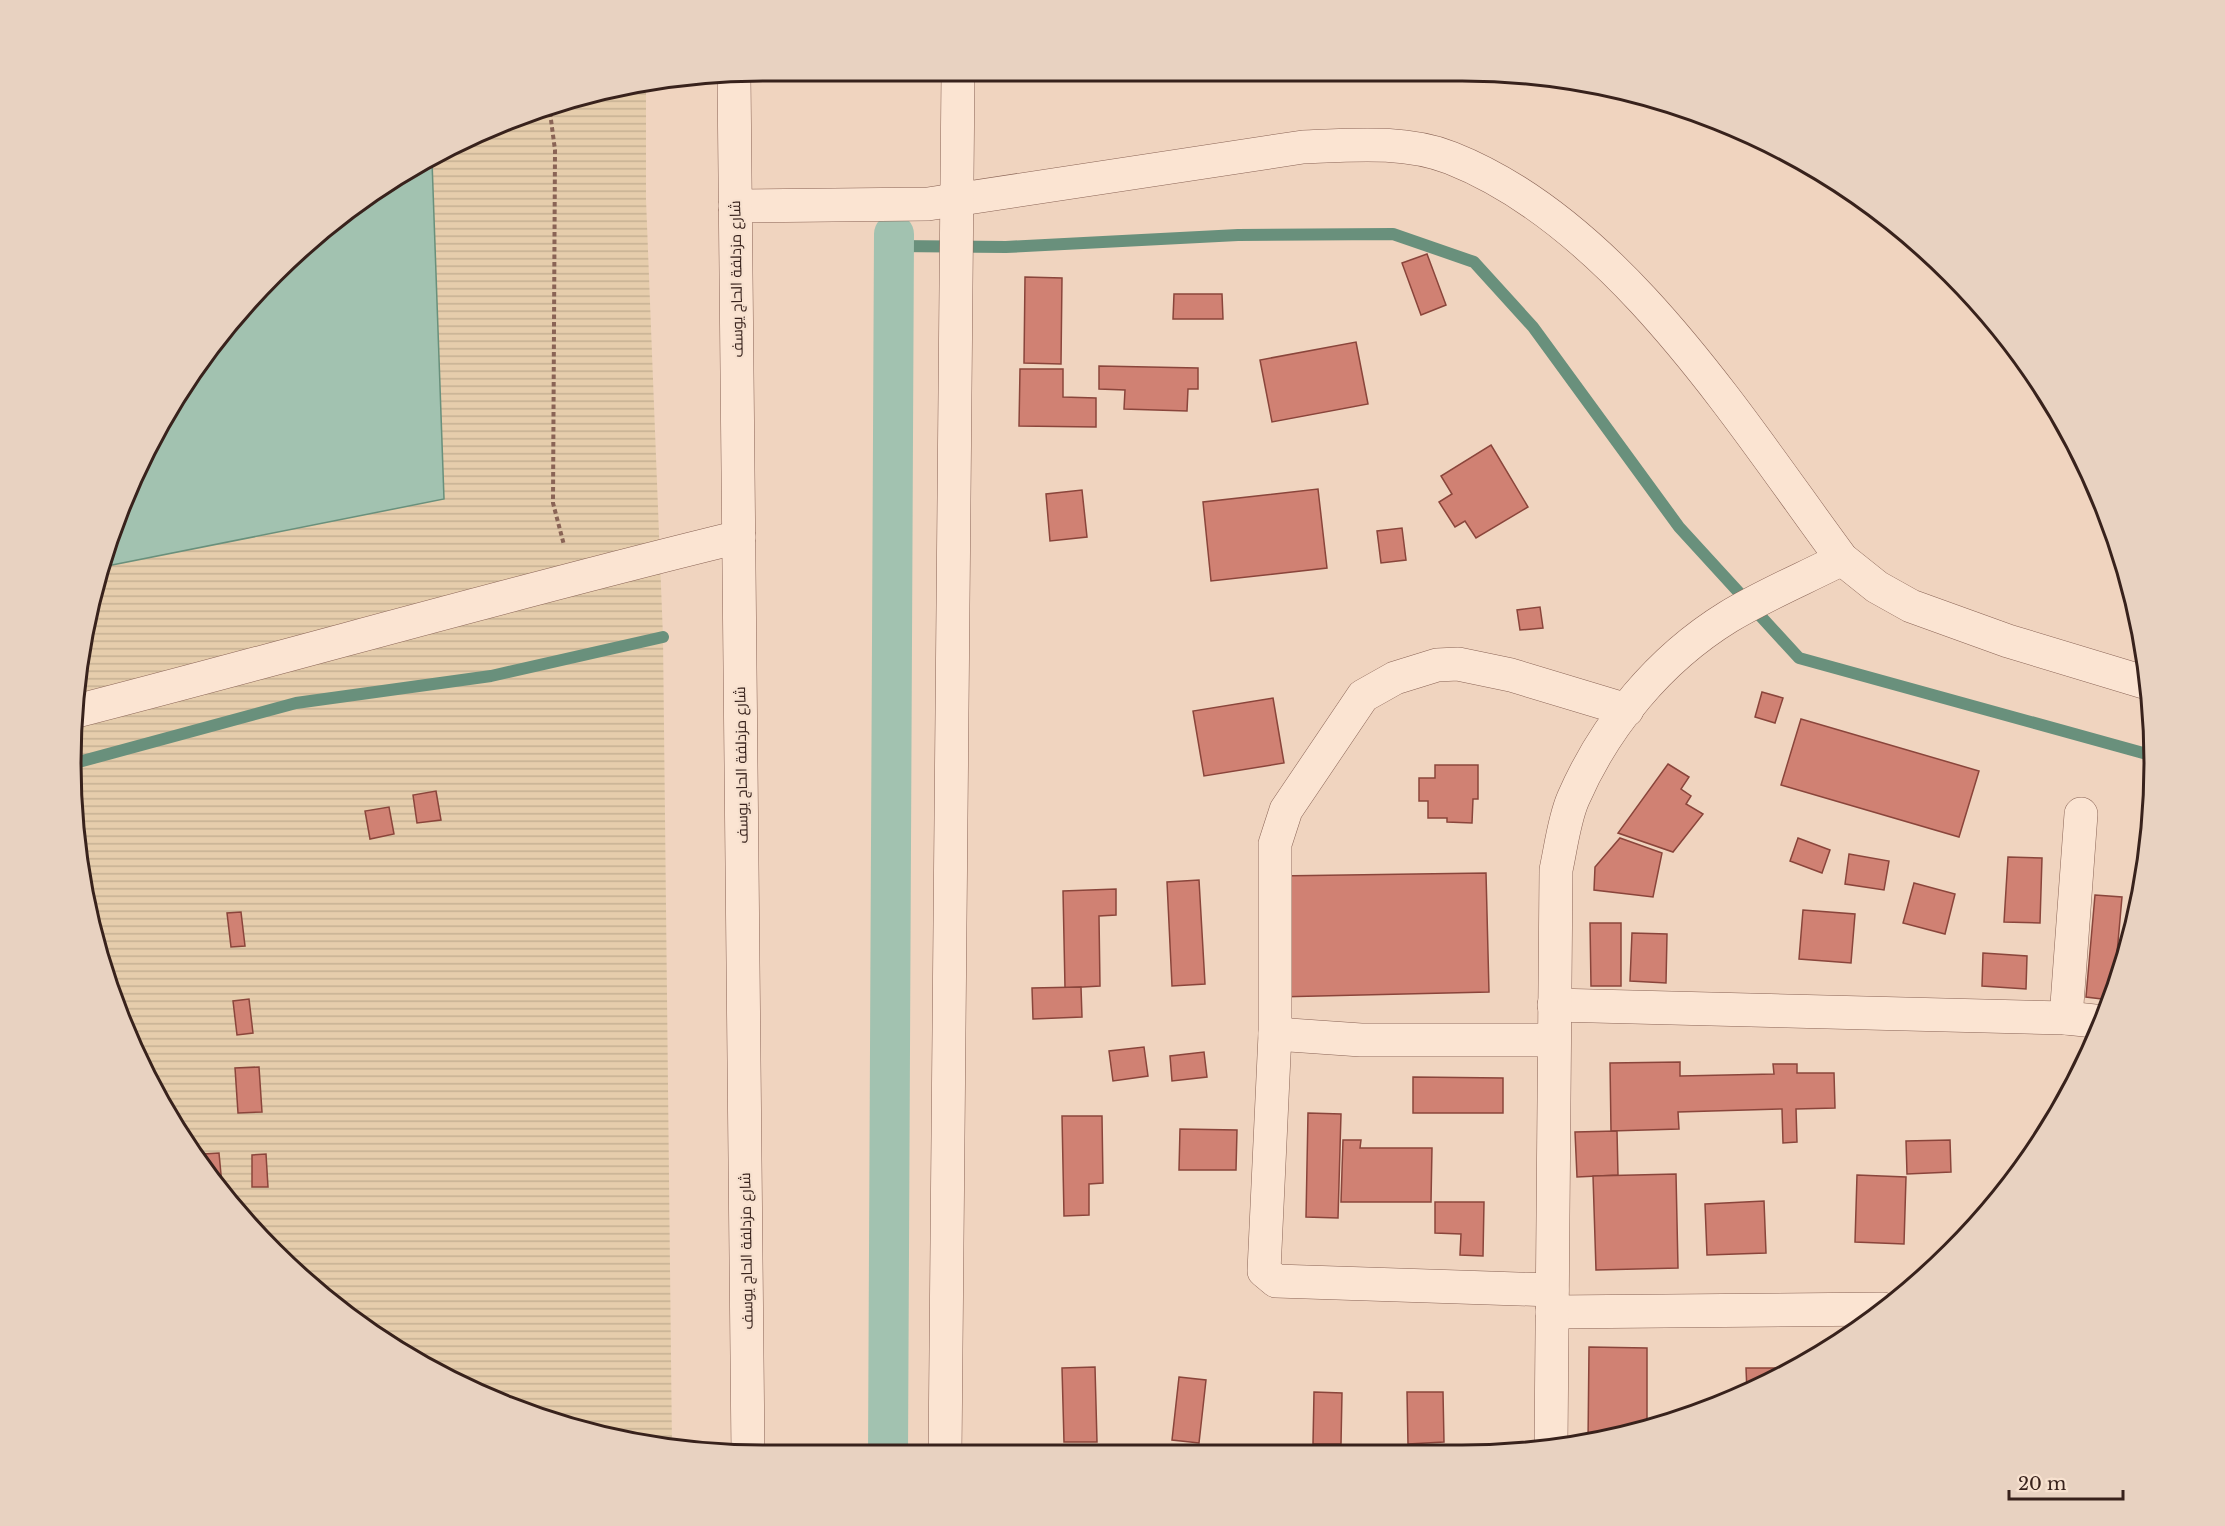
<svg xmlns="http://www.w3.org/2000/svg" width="2225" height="1526" font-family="'Libre Baskerville',Cairo,serif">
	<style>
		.farmland { fill: url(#farmland-rules) }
		.water { fill: #a2c2b0; stroke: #69907c; stroke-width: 1.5 }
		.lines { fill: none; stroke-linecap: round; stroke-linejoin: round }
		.stream { stroke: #69907c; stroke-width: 12 }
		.canal { stroke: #a2c2b0; stroke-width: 40 }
		.building { fill: #d08173; stroke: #8a453b; stroke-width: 1.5 }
		.minor-casing { stroke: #8a6456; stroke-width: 34 }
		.tertiary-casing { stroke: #8a6456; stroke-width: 34 }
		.path { stroke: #8a6456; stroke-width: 4; stroke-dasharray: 4.5 3; stroke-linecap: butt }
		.minor { stroke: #fbe4d2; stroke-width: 33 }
		.tertiary { stroke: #fbe4d2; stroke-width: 33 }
		.labels { text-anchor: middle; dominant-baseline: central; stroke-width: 4.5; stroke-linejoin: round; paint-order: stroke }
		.street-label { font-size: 15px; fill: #38221c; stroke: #f7e1cf }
		.rim { fill: none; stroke: #38221c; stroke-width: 3 }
	</style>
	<defs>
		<pattern id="farmland-rules" width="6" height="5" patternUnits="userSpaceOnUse" patternTransform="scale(1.5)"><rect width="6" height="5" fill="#e6cdac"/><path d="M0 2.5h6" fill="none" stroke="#c6b093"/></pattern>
	</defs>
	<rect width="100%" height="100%" fill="#f0d4bf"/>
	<!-- farmland -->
	<polygon class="farmland" points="646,83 646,199 663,637 672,1447 628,1442 456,1384 342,1313 274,1253 163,1109 107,986 84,898 72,717 84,628 123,498 214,341 274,273 378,187 541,107"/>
	<!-- water -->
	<polygon class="water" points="432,161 444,499 102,567 123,498 214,341 274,273 378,187"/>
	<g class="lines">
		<!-- stream -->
		<g class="stream">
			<polyline points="894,246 1006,247 1238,235 1393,234 1474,262 1533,327 1679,527 1799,658 2154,756"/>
			<polyline points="75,763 296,703 491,676 663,637"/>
		</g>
		<!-- canal -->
		<polyline class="canal" points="888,1456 894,234"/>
	</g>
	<!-- building -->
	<g class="building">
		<polygon points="1427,254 1446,305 1421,315 1402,263"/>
		<polygon points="1025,277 1062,278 1061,364 1024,363"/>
		<polygon points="1174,294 1222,294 1223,319 1173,319"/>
		<polygon points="1356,342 1368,404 1272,422 1260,360"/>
		<polygon points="1099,366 1198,368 1198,389 1188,389 1187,411 1124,409 1125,390 1099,389"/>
		<polygon points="1020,369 1063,369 1063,397 1096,398 1096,427 1019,426"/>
		<polygon points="1491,445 1528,507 1476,538 1465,521 1455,527 1439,502 1452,494 1441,476"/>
		<polygon points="1318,489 1327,568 1211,581 1203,502"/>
		<polygon points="1082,490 1087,537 1050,541 1046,494"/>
		<polygon points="1402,528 1406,560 1381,563 1377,531"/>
		<polygon points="1540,607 1543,628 1520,630 1517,610"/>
		<polygon points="1762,692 1783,698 1775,723 1755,717"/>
		<polygon points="1273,698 1284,763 1204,776 1193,711"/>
		<polygon points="1801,719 1979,771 1959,837 1781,785"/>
		<polygon points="1668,764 1689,777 1681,789 1691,796 1686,804 1703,814 1673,852 1618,833"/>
		<polygon points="1435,765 1478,765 1478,799 1473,799 1472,823 1447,822 1447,818 1428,818 1428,801 1419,801 1419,778 1435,778"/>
		<polygon points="436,791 441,820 417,823 413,795"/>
		<polygon points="389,807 394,834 370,839 365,811"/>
		<polygon points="1620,838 1662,853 1653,897 1594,890 1595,867"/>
		<polygon points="1798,838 1830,850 1822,873 1790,861"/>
		<polygon points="1849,854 1889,861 1884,890 1845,884"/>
		<polygon points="2008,857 2042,858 2040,923 2004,922"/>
		<polygon points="1486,873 1489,992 1276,997 1276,876"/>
		<polygon points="1199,880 1205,984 1172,986 1167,882"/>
		<polygon points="1914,883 1955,894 1945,934 1903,923"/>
		<polygon points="1116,889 1116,915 1099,916 1100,986 1065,988 1063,891"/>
		<polygon points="2095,895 2122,897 2114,987 2110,1000 2086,997"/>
		<polygon points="1803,910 1855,914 1851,963 1799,959"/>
		<polygon points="241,912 245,946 231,947 227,913"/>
		<polygon points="1590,923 1621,923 1621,986 1591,986"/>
		<polygon points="1632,933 1667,934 1666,983 1630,981"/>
		<polygon points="1983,953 2027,956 2026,989 1982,986"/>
		<polygon points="1081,987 1082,1017 1033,1019 1032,988"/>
		<polygon points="249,999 253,1033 237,1035 233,1001"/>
		<polygon points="1144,1047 1148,1076 1113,1081 1109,1051"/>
		<polygon points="1204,1052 1207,1077 1172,1081 1170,1056"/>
		<polygon points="1680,1062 1680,1076 1774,1074 1773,1064 1797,1064 1797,1073 1834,1073 1835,1108 1796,1109 1797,1142 1783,1143 1782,1109 1678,1112 1679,1129 1611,1131 1610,1063"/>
		<polygon points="259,1067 262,1112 238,1113 235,1068"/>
		<polygon points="1413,1077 1503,1078 1503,1113 1413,1113"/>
		<polygon points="1308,1113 1341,1114 1338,1218 1306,1217"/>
		<polygon points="1062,1116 1102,1116 1103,1183 1089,1184 1089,1215 1064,1216"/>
		<polygon points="1180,1129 1237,1130 1236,1170 1179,1170"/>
		<polygon points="1617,1131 1618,1175 1577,1177 1575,1132"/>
		<polygon points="1343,1140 1361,1140 1360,1148 1432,1148 1431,1202 1341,1202"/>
		<polygon points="1950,1140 1951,1172 1907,1174 1906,1141"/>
		<polygon points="219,1153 222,1185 205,1164 204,1154"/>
		<polygon points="266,1154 268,1187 252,1187 252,1155"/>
		<polygon points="1676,1174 1678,1268 1596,1270 1593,1176"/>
		<polygon points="1857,1175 1906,1177 1904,1244 1855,1242"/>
		<polygon points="1764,1201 1766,1253 1707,1255 1705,1204"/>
		<polygon points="1435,1202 1484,1202 1483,1256 1460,1255 1461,1234 1435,1233"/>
		<polygon points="1589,1347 1647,1348 1647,1427 1588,1443"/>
		<polygon points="1095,1367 1097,1442 1064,1442 1062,1368"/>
		<polygon points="1746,1368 1791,1368 1791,1369 1747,1392"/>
		<polygon points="1179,1377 1206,1380 1199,1443 1172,1440"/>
		<polygon points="1314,1392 1342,1393 1341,1444 1313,1444"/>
		<polygon points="1407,1392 1443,1392 1444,1442 1408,1444"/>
	</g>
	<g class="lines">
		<defs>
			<g id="minor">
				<path d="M 735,206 L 928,204 L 1303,147 C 1352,145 1405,140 1451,158 C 1618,224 1739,420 1842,559 L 1877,587 L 1911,606 L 2008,641 L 2147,683"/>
				<path d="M 73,712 C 295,655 516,591 739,537"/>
				<polyline points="1554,1005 2066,1018 2104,1022"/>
				<polyline points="2066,1018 2081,814"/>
				<polyline points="1275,1034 1361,1040 1554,1040"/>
				<polyline points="1552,1290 1276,1281 1264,1271 1275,1034 1275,844 1286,810 1363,696 1395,678 1437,665 1458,664 1511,675 1627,710"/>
				<polyline points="1552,1312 1883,1309"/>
				<path d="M 1551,1447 L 1556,870 C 1561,847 1564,820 1573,799 C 1605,725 1660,659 1728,617 C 1764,595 1805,578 1842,559"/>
				<polyline points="945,1456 958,74"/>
			</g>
			<polyline id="tertiary" points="734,76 748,1454"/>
		</defs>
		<!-- minor casing -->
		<use href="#minor" class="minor-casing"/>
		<!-- tertiary casing -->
		<use href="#tertiary" class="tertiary-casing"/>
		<!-- path -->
		<polyline class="path" points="549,105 555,150 553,503 564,545"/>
		<!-- minor -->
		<use href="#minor" class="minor"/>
		<!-- tertiary -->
		<use href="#tertiary" class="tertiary"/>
	</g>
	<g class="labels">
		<!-- street labels -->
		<g class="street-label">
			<text transform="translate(736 279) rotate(-91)">شارع مزدلفة الحاج يوسف</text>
			<text transform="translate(741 765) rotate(-91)">شارع مزدلفة الحاج يوسف</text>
			<text transform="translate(746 1251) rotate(-91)">شارع مزدلفة الحاج يوسف</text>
		</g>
	</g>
	<!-- crop -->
	<path d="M0 0H2225V1526H0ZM763 81H1462A682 682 0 0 1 2144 763V763A682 682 0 0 1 1462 1445H763A682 682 0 0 1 81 763V763A682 682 0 0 1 763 81Z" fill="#e8d2c1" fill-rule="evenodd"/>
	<path class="rim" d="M763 81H1462A682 682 0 0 1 2144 763V763A682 682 0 0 1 1462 1445H763A682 682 0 0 1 81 763V763A682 682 0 0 1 763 81Z"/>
	<!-- scale -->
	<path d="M2009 1490v9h114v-9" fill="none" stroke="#38221c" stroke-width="3"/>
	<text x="2018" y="1490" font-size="18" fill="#38221c" stroke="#f7e1cf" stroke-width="4.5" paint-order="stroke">20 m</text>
</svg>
